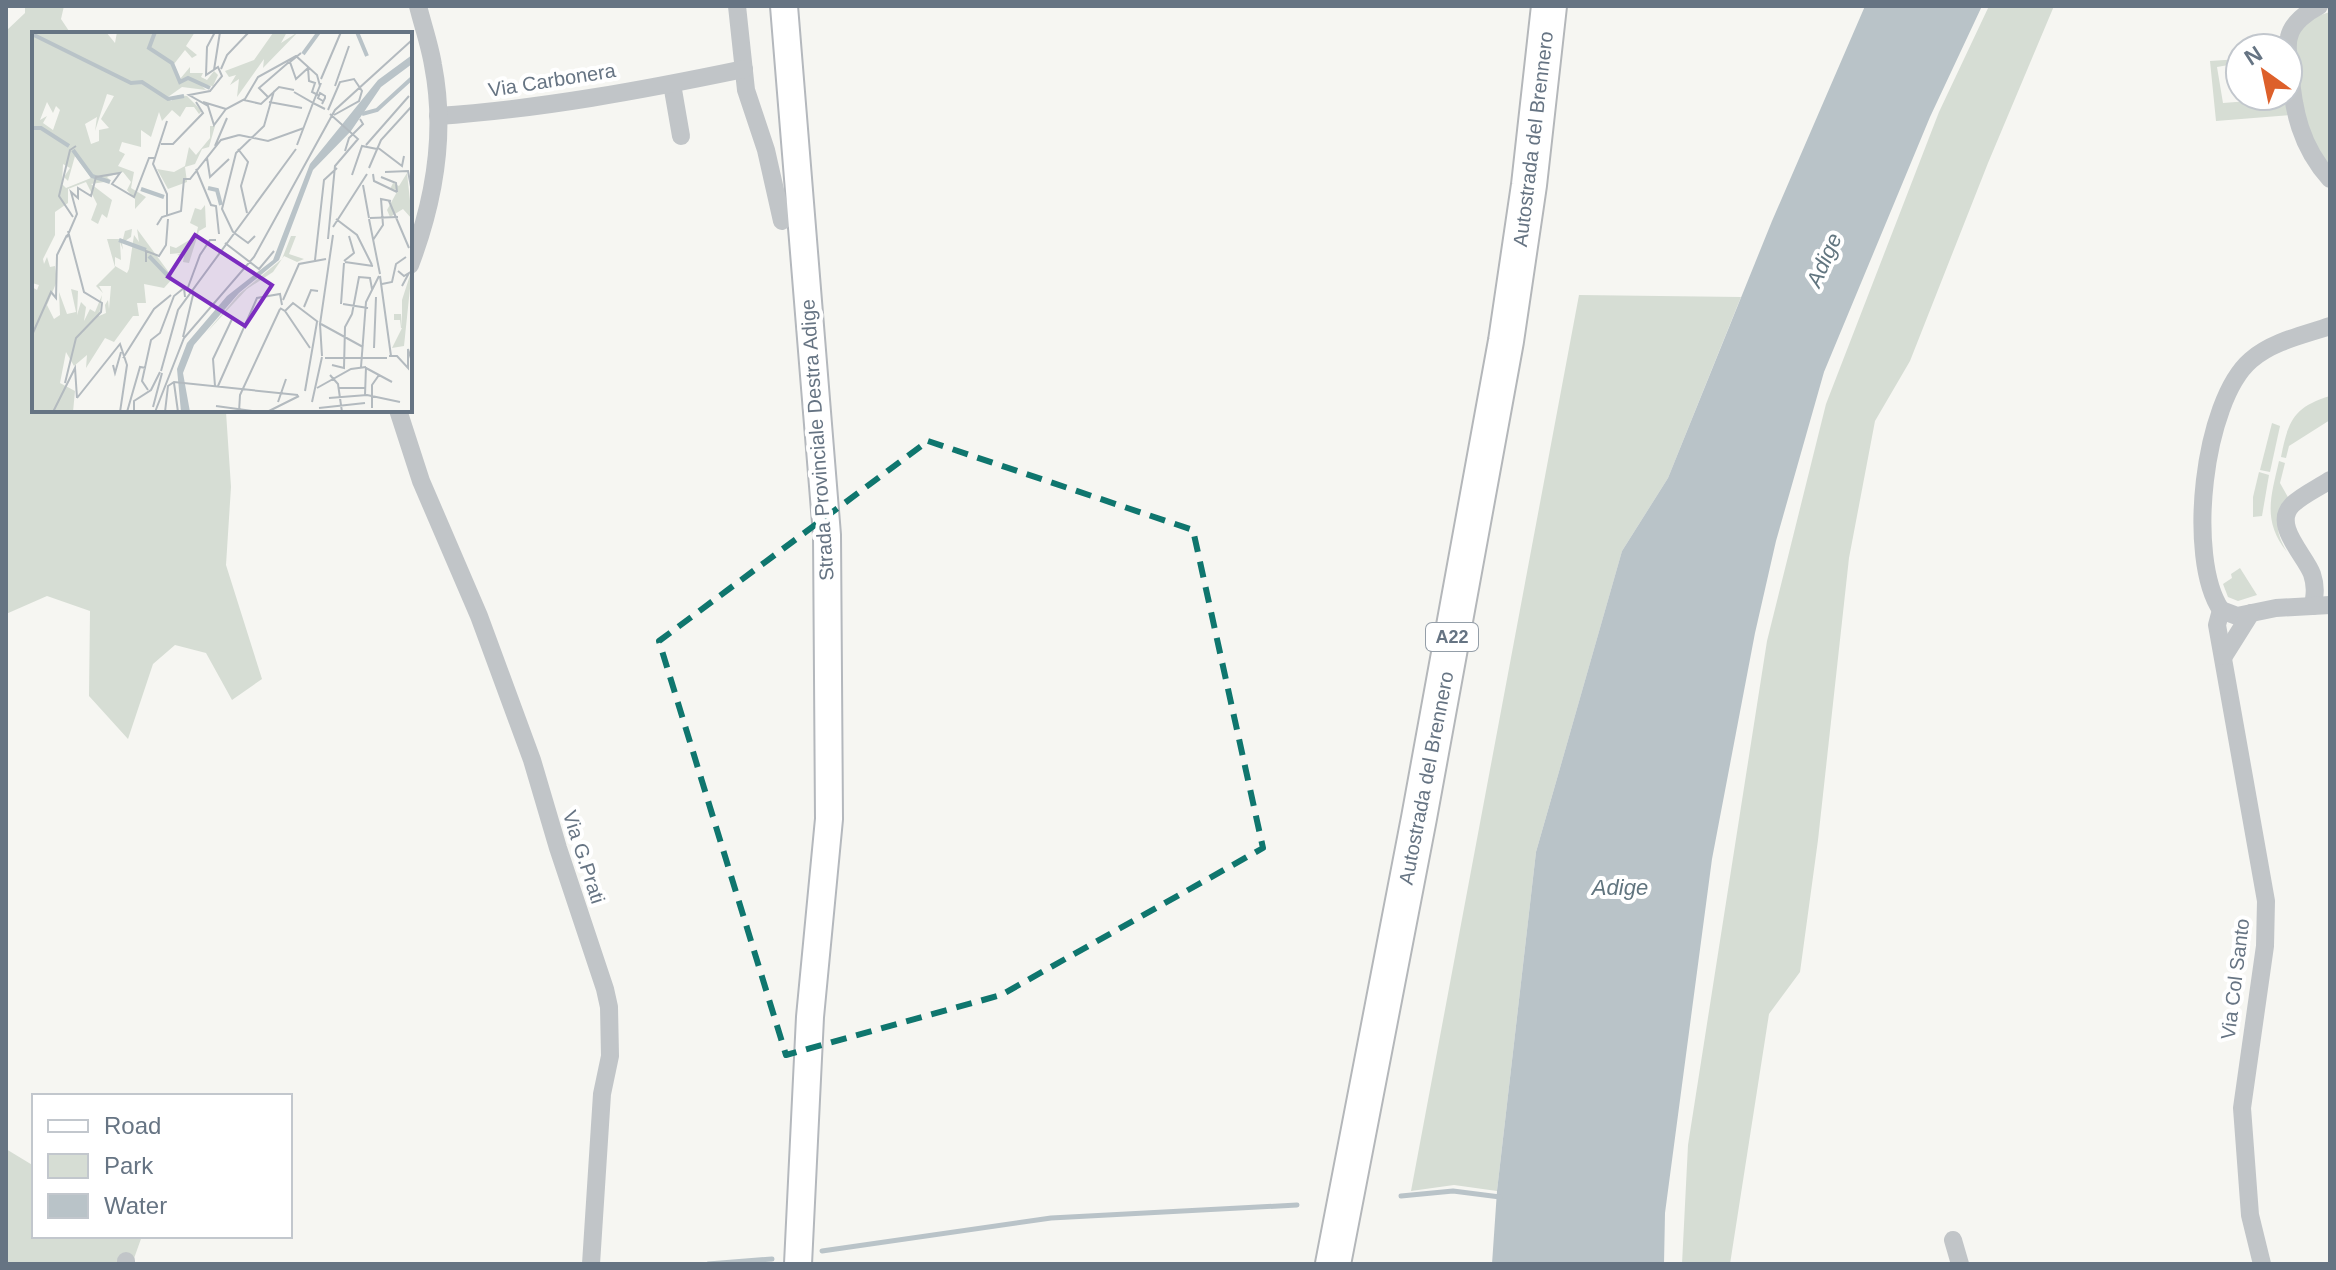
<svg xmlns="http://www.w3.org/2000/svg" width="2336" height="1270" font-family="Arial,sans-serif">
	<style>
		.green { fill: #d6ddd4 }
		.water { fill: #b9c3c8 }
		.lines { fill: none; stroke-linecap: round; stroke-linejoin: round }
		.stream { stroke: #b9c3c8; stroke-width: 5 }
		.secondary-casing { stroke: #b4b8bd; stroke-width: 30 }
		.motorway-casing { stroke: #b4b7ba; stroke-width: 38 }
		.minor { stroke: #c1c5c8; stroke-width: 18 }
		.secondary { stroke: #fff; stroke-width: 26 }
		.motorway { stroke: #fff; stroke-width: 34 }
		.marked { fill: none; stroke: #0f766e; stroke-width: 6; stroke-dasharray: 16 10; stroke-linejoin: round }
		.labels { text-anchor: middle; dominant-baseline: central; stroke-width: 8; stroke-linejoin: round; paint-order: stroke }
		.shield { fill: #fff; stroke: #949ea8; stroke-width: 2 }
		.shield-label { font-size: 18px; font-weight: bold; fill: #667483 }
		.street-label { font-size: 20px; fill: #667483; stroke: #fff }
		.water-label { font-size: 22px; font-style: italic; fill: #61757f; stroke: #fff }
		.inset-river { fill: none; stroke: #b9c3c8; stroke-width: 4 }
		.inset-road { fill: none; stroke: #b3babf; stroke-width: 2 }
		.view { fill: #7b2cbf; fill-opacity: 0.15; stroke: #7b2cbf; stroke-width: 4 }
		.inset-edge { fill: none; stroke: #667483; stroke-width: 4 }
	</style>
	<rect width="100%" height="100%" fill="#f6f6f2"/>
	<!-- green -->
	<g class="green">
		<polygon points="25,6 64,6 61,19 71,34 34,34 34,410 214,410 226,412 231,487 226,565 262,679 232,700 206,653 175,645 153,664 128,739 89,696 90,611 47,596 6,614 6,31 25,13"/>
		<polygon points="1989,6 2054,6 1988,163 1910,361 1875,421 1849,558 1818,840 1800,972 1769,1014 1730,1264 1682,1264 1688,1145 1767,641 1826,404 1939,112"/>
		<path d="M 2330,12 L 2330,172 L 2304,131 L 2295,37 C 2300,25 2317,15 2330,12 Z"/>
		<polygon points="2240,59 2240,63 2217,67 2223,103 2249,101 2249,96 2287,96 2290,115 2216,121 2210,61"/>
		<polygon points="1579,295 1741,297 1668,478 1622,551 1536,852 1497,1191 1454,1185 1411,1191"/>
		<path d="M 2330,396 L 2330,420 L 2289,446 L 2286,458 L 2281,457 C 2288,422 2293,407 2330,396 Z"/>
		<polygon points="2272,423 2280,426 2270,472 2260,470"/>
		<path d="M 2279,461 L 2285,463 L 2280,483 L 2289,499 C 2275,521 2274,529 2287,552 C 2262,520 2271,497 2279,461 Z"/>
		<polygon points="2259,472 2269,475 2262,516 2253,517 2253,497"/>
		<polygon points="2240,568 2257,595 2238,601 2228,597 2223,584 2232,578 2231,574"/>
		<polygon points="6,1149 34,1166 34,1236 142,1236 132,1264 6,1264"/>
	</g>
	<!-- water -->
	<polygon class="water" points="1865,6 1982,6 1930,117 1824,372 1776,541 1755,633 1712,859 1665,1213 1664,1264 1492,1264 1497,1191 1536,852 1622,551 1668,478 1772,221"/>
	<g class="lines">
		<!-- stream -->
		<g class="stream">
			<polyline points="1401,1196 1453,1191 1500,1197"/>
			<polyline points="822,1251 1051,1218 1297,1205"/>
			<polyline points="708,1264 772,1259"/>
		</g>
		<defs>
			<polyline id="secondary" points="784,6 827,535 829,819 810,1017 798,1264"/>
			<polyline id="motorway" points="1333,1264 1419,818 1506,341 1529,185 1549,6"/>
		</defs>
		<!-- secondary casing -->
		<use href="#secondary" class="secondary-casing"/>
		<!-- motorway casing -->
		<use href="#motorway" class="motorway-casing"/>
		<!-- minor -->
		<g class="minor">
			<polyline points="737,6 746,90 766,150 782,221"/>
			<path d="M 2319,6 C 2307,12 2292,23 2289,37 C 2286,46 2289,59 2290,69 C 2293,111 2301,147 2330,179"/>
			<polyline points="672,84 681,136"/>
			<path d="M 438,116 C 541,109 643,90 744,69"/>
			<path d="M 410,265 C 434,202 446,132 433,65 C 430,46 423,26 418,6"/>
			<polyline points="398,410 421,481 479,616 532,760 558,848 605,989 609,1007 610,1056 602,1094 591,1264"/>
			<path d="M 2313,606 C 2315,594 2316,586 2312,574 C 2305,555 2272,525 2292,505 C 2302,495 2318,488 2330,480"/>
			<polyline points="2221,610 2217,625 2266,901 2265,946 2242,1108 2250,1215 2262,1264"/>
			<path d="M 2221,610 C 2186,558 2203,401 2251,360 C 2273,341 2304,335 2330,326"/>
			<polyline points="2221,610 2237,616 2276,608 2330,605"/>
			<polyline points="2224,656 2251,613"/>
			<polyline points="1953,1240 1960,1264"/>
			<polyline points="126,1261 126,1264"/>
		</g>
		<!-- secondary -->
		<use href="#secondary" class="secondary"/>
		<!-- motorway -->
		<use href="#motorway" class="motorway"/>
	</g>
	<!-- marked area -->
	<path class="marked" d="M 928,441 L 1193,530 L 1263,848 L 1001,995 L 786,1055 L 659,641 Z"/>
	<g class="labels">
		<!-- shield labels -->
		<rect class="shield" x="1426" y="623" width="52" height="28" rx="6"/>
		<g class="shield-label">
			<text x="1452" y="637">A22</text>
		</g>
		<!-- street labels -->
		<g class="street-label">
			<text transform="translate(552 80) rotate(-9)">Via Carbonera</text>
			<text transform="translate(1533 139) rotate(-83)">Autostrada del Brennero</text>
			<text transform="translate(817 440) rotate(-94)">Strada Provinciale Destra Adige</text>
			<text transform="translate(1426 778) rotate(-79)">Autostrada del Brennero</text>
			<text transform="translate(584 857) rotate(72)">Via G.Prati</text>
			<text transform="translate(2235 979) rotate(-83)">Via Col Santo</text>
		</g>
		<!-- water labels -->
		<g class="water-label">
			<text transform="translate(1824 260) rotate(-66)">Adige</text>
			<text x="1620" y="887">Adige</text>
		</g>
	</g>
	<!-- overview -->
	<g transform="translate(32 32)">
		<rect width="380" height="380" fill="#f6f6f2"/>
		<path d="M 0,0 L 74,0 L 83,11 L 85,0 L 163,0 L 154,14 L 165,23 L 160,26 L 153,18 L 142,32 L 148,47 L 158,35 L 158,41 L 171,41 L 169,45 L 175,48 L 182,39 L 186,43 L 181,54 L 169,53 L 174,58 L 150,55 L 136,65 L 139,69 L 146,63 L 155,64 L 170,79 L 167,82 L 162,75 L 154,75 L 148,85 L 140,78 L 130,89 L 127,80 L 119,105 L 109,98 L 109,115 L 90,110 L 87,119 L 93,122 L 86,134 L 102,140 L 99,156 L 114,165 L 103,177 L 103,167 L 95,158 L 99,150 L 91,140 L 75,145 L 79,149 L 59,152 L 80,168 L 75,186 L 70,182 L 66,192 L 59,188 L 65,172 L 54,150 L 36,157 L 36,171 L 23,180 L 23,203 L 11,227 L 12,232 L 15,225 L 18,235 L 23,234 L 25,249 L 15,273 L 22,287 L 28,283 L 27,260 L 35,282 L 44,280 L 39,257 L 46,259 L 45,283 L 49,270 L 54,275 L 52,289 L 58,277 L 63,280 L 70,263 L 67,284 L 74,281 L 73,273 L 76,268 L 77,277 L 79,254 L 67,254 L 71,261 L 64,254 L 83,235 L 75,207 L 91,207 L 93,199 L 100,197 L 99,205 L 90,211 L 91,218 L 88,210 L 89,228 L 83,225 L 83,234 L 95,241 L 97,237 L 102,203 L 107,210 L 105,197 L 141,246 L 132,256 L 112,252 L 114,271 L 105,271 L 107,284 L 101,284 L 82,310 L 73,306 L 54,336 L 55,323 L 42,334 L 34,320 L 28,351 L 43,359 L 41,380 L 0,380 L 0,255 L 5,258 L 7,253 L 0,251 ZM 75,62 L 82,64 L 69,87 L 77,96 L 67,98 L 67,109 L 59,112 L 53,92 L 65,85 L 63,99 ZM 15,70 L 21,81 L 24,74 L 28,78 L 21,98 L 11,91 L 15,84 L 8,88 ZM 43,124 L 59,146 L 34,156 L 30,152 L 31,132 L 38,136 L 32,145 L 36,149 ZM 255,0 L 249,11 L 266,0 L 231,36 L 232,27 L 205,65 L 207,47 L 198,53 L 204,43 L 197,45 L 193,39 L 222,28 L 241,1 ZM 178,94 L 183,94 L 177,115 L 170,117 L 163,132 L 153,135 L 155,150 L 136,157 L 125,137 L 142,140 L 153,134 L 157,115 L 164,123 L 178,106 ZM 375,141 L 380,187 L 371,177 L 358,185 L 355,178 L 366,158 L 358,157 L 361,151 L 367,154 ZM 173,173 L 174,195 L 167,199 L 157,231 L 151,230 L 152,224 L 145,223 L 149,221 L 138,222 L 138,214 L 144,216 L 164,204 L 166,195 L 158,191 L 163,176 L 169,178 ZM 259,204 L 264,204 L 257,222 L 272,227 L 265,230 L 252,224 L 241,240 L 215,257 L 174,301 L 207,262 L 250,227 ZM 380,237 L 372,314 L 360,316 L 370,296 L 369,296 L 368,288 L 362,288 L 362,282 L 369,282 L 370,295 L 370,268 Z" fill="#d6ddd4" fill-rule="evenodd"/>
		<path d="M 380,23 L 380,32 L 349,55 L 319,99 L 281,138 L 247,228 L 207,261 L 162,313 L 151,341 L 158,380 L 149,380 L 145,337 L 155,311 L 195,264 L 241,228 L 278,132 L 346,48 Z" fill="#b9c3c8"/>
		<path class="inset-river" d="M 123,0 L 117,16 L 140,31 L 148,50 L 156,46 L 178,56M 325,0 L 335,24M 0,2 L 99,51 L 110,50 L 136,67 L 152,64M 271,22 L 287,0M 330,82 L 345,78 L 380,46M 0,96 L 9,96 L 37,114M 41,118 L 60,144 L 78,150M 176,156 L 185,158 L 189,173M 109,157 L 132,165M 87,208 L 114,218M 117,224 L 139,247"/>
		<path class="inset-road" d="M 183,0 L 175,15 L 174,43 L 186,35 L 190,44 L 178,59 L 157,63 L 176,74 L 182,93 L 194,77 L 213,67 L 226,45 L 264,24 L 285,43 L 288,54M 269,21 L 258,30 L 264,47 L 276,36M 276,36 L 277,49 L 283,51 L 280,60 L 286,63M 189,37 L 195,23 L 217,0M 182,38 L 188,0M 289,47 L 309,0M 289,51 L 281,71 L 293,77M 303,54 L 317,14M 262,60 L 281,71 L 265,113M 236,65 L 227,56 L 257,30M 212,68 L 229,72 L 247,55 L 262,58M 171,70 L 194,77M 237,70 L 270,76M 290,72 L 293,66 L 293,64 L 288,61 L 286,66 L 291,69M 296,78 L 308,50 L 322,47 L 330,59 L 327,69 L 302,83M 135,89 L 121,132 L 135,162 L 135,184M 207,103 L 236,109 L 272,96M 129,112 L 141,112 L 171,81 L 164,70M 334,113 L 377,64M 183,114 L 195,86M 345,115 L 370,134 L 372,124M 206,117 L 216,130 L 209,154 L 215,181M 313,119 L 317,106 L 331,92 L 328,87M 175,126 L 178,145 L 197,127M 337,136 L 349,108 L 380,74M 164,137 L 179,173 L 184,174 L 187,202M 353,140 L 376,139 L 380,160M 341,142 L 342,149 L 365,160M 320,143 L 330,114 L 345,117M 349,145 L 364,151 L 365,160M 331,153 L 337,186M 357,169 L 377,216M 41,185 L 27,164 L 38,118 L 44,114M 338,186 L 366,185M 304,187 L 325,203 L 340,233M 337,187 L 348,242M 125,193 L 130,185 L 149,179 L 152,147 L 158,147 L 189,108 L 207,103M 301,195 L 335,142M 201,200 L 190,177 L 204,121 L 232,94 L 242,59M 201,200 L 216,211 L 223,204M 35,205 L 45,182 L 39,160 L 46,166 L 46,156 L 59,164 L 64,145 L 88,141 L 80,152 L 102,165 L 117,126 L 123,126M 296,207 L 303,134 L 326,107 L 298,82M 341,208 L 351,193 L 349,167 L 359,169M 193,211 L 227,237 L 242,219M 283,228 L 292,148 L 305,136M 312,229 L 322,221 L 317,204M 114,230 L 114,219 L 127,224 L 134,213 L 136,187M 313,230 L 341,234M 366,239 L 372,244 L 377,241 L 370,254M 348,244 L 359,324M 350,252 L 360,250 L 364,232 L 374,225M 155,258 L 168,223 L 178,208 L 184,208M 251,268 L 267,232 L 294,227M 309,272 L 312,231M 311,272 L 336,276M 272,275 L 279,258 L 286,259M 248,276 L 253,279 L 261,271 L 286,290M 253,279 L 278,316M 320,282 L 327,245 L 338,246 L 340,257M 289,292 L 331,315M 0,303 L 19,260 L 24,266 L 25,223 L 35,203M 151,305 L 161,263M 342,316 L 344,265M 290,324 L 288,292 L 301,203M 357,324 L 365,324 L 376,336 L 376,317 L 380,330M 91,326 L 122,277 L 139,263M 293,326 L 355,326M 81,333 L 83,341 L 89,320M 300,333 L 312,336 L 313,295 L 320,282M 329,335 L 334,270 L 347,244M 334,336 L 360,350M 129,339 L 146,278 L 264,117M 298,343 L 306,352 L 310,380M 33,351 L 44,306 L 69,280 L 70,271 L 52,260 L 36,199M 142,351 L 146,380M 183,354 L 181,327 L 201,285M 186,354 L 225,266 L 248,262 L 250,273M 285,356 L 319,337 L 334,335M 306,356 L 333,356M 116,358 L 110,349 L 119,308 L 128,301 L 142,264 L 152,256 L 153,265M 273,359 L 285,290M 333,363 L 334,335M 45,366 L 88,312 L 95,333 L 88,380M 297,366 L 335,363 L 368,370M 246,370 L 254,347M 280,370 L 290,325M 184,374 L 227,380M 121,375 L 130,341M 287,376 L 333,371M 340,376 L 340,353 L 347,343M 21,380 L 43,336 L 45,366M 95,380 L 108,335 L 114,336M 102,380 L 102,369 L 119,358 L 128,340M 123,380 L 152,306 L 222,225 L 303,78 L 380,8M 133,380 L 136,354 L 142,350 L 266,363M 207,380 L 208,363 L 248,277M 235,380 L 267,364"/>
		<path class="view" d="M 163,203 L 240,253 L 213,294 L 136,245 Z"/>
		<rect width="380" height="380" class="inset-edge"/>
	</g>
	<!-- border -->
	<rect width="2336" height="1270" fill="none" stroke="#667483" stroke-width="16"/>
	<!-- legend -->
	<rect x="32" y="1094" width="260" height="144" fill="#ffffff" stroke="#c2c7cd" stroke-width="2"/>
	<rect x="48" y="1120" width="40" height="12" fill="#ffffff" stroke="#c2c7cd" stroke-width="2"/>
	<text x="104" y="1134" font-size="24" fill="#667483">Road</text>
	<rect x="48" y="1154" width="40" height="24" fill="#d6ddd4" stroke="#c2c7cd" stroke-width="2"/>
	<text x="104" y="1174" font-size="24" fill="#667483">Park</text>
	<rect x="48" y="1194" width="40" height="24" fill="#b9c3c8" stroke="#c2c7cd" stroke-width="2"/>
	<text x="104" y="1214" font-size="24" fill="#667483">Water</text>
	<!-- north arrow -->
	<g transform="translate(2264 72) rotate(327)"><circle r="38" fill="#ffffff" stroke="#c2c7cd" stroke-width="2"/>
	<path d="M0-6L14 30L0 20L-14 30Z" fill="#dd602b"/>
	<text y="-12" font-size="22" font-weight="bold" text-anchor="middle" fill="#667483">N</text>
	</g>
</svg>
